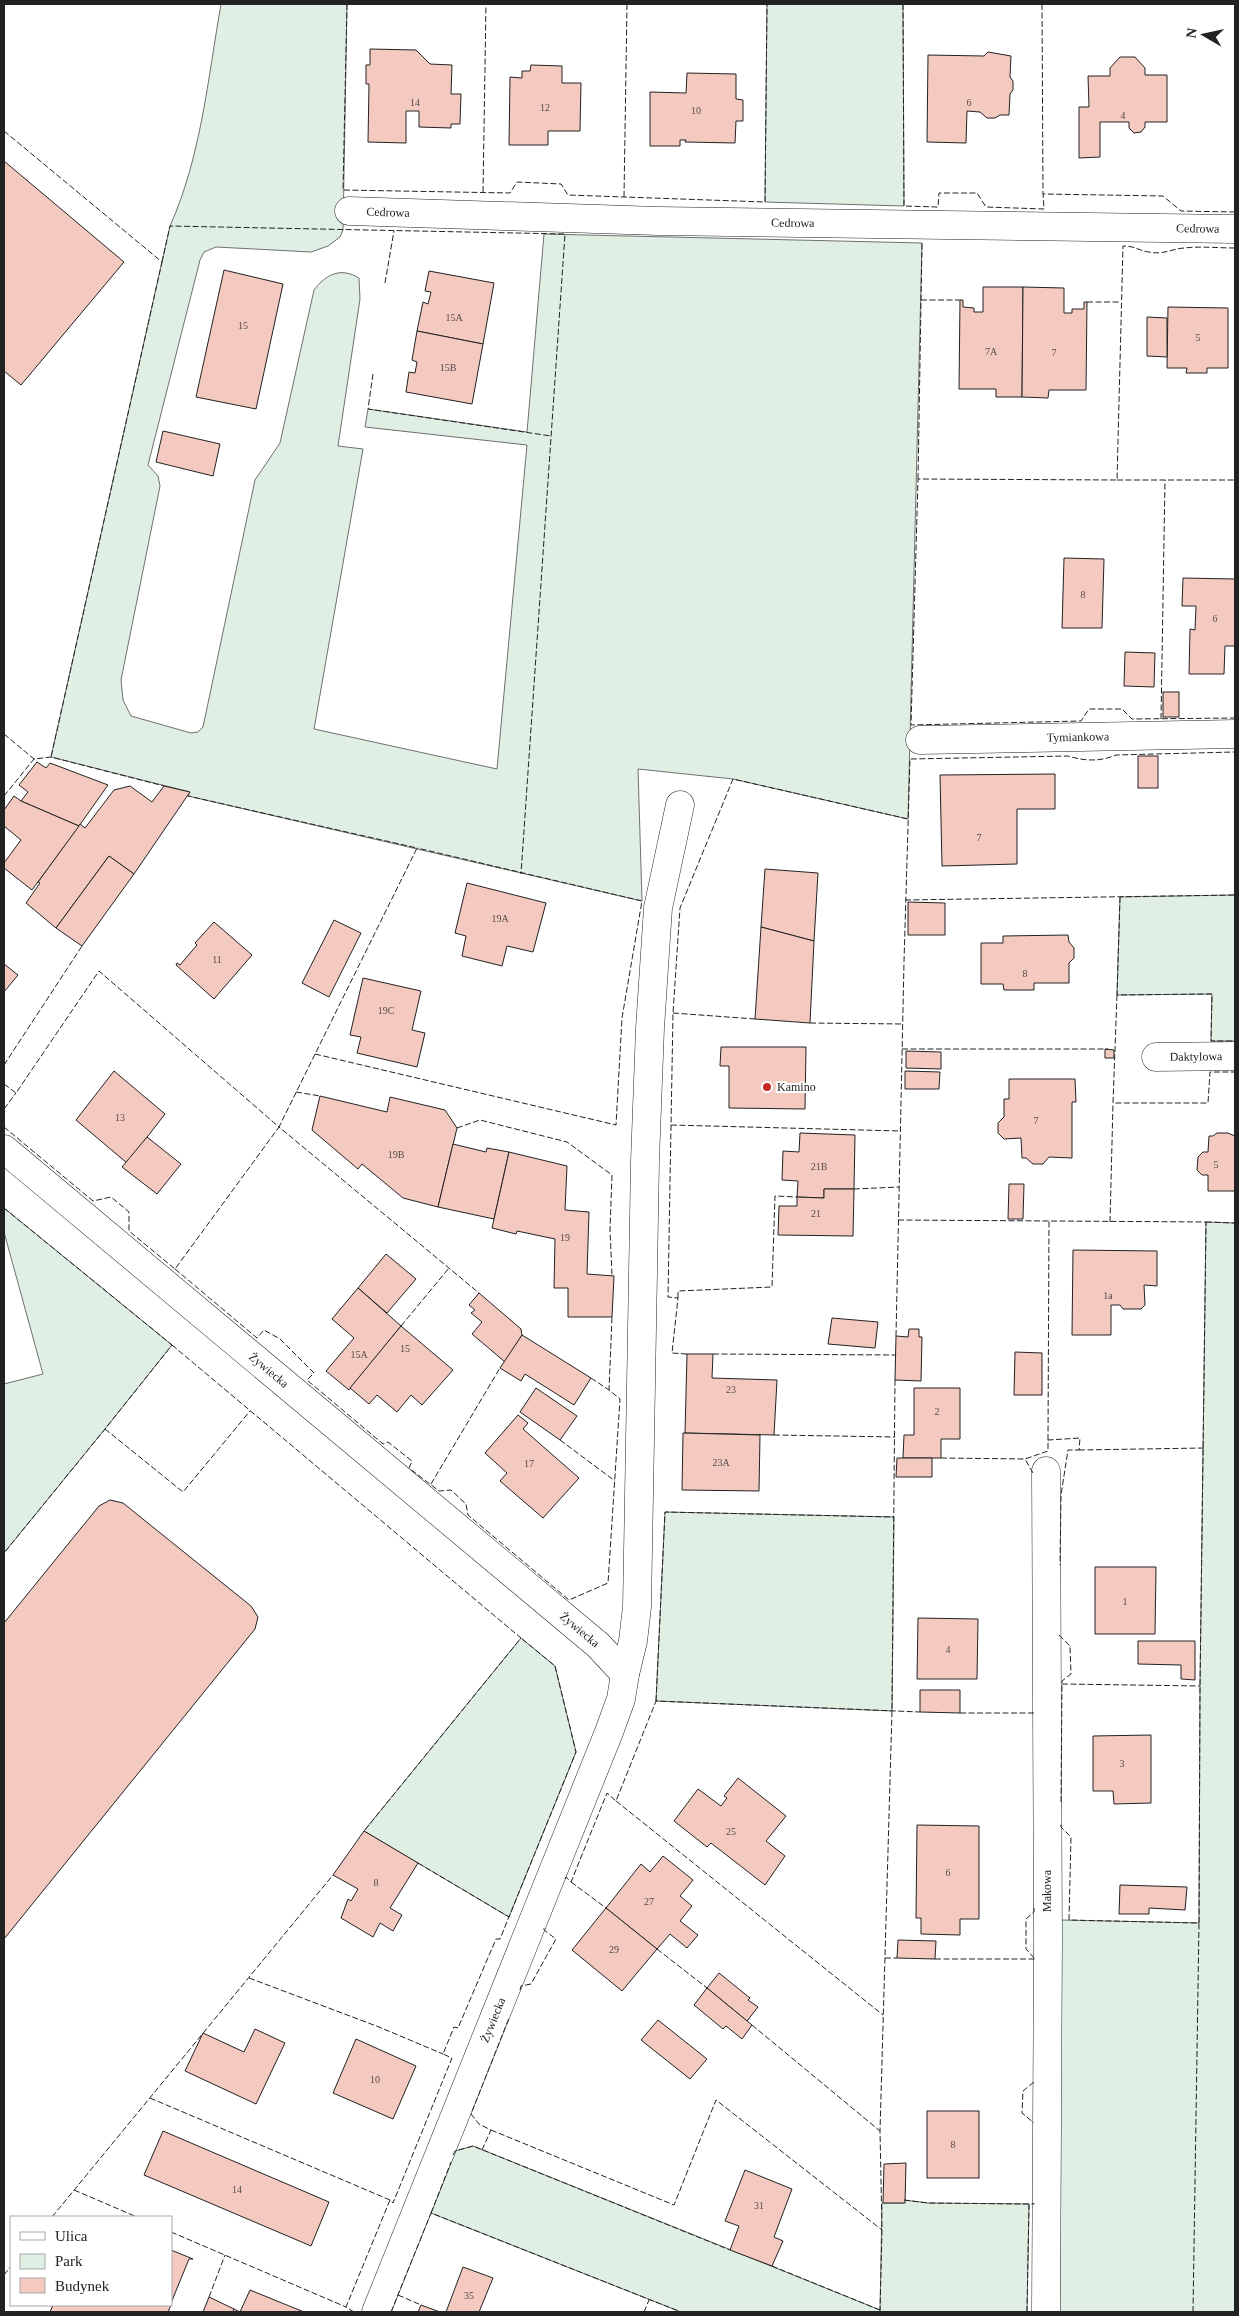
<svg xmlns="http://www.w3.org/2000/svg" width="1239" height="2316" font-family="'Times New Roman',serif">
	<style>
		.green { fill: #e0efe3; stroke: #6f6f6f }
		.building { fill: #f3c9c0; stroke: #222 }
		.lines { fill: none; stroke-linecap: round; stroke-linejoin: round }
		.street-casing { stroke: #222; stroke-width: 29 }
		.street { stroke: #fff; stroke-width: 28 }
		.fence { stroke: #222; stroke-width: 1; stroke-dasharray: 6 2.5; stroke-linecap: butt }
		.poi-dot { fill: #c62828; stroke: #fff; stroke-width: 2 }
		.labels { text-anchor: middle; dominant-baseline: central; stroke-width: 4; stroke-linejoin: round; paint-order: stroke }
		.number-label { font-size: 10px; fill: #564c4a }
		.street-label { font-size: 12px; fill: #222; stroke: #fff }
		.poi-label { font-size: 12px; fill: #222; stroke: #fff; text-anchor: start }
	</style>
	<rect width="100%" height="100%" fill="#fff"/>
	<!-- green -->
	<g class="green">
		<path d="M 221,4 L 347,4 L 343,230 L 340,237 L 328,246 L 311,252 L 216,247 L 204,252 L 200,260 L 148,465 L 158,476 L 160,486 L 121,680 L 123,700 L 131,716 L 191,733 L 198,732 L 203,727 L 255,480 L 280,443 L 314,290 C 326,274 341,267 359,278 L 360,299 L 338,446 L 363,449 L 314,729 L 497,769 L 527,445 L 365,427 L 368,409 L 527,432 L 544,234 L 922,243 L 908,819 L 733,779 L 638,769 L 642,901 L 188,796 L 190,792 L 51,757 L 170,226 C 201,157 208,78 221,4 Z"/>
		<polygon points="767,4 903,4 904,206 765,202"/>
		<polygon points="1235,895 1235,1041 1211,1041 1212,994 1117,995 1120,897"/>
		<polygon points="4,1208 172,1345 105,1429 4,1553 4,1384 43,1374 4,1232"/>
		<polygon points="1206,1222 1235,1223 1235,2312 1058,2312 1060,1920 1199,1923 1200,1686"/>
		<polygon points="665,1512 894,1517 892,1711 656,1701"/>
		<polygon points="521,1638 555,1666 576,1752 509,1917 364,1831"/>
		<polygon points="473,2146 880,2310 882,2203 904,2203 904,2200 928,2203 1029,2204 1027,2312 681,2312 431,2213 455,2151"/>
	</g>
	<!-- building -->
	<g class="building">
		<polygon points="370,49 416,50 430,64 452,65 451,94 461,94 460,124 451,124 451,128 419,127 419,111 406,111 406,143 368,142 369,84 366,84 366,65 370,65"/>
		<polygon points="988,52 1011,56 1010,77 1013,81 1013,90 1010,94 1009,115 1000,115 995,118 987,118 980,112 967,111 966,143 927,142 928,55 984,56"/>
		<polygon points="1120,57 1135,57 1145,68 1145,75 1167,75 1167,122 1145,122 1145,127 1141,132 1134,133 1129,128 1129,122 1100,122 1100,157 1079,158 1079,107 1089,107 1088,76 1110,76 1110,68"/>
		<polygon points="531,65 562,66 562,83 581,83 580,131 548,131 548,145 509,145 510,77 522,78 522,71 530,71"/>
		<polygon points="687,73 736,74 736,99 743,100 743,121 736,121 735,143 685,142 686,140 680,140 680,146 650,146 650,92 686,93"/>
		<polygon points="4,161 124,262 21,385 4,371"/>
		<polygon points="224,270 283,284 256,409 196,397"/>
		<polygon points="429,271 494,283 483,344 417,331 423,302 428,304 431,292 425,291"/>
		<polygon points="983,287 1023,287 1022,397 996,397 996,389 959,389 960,300 963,300 963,307 974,308 974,312 983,312"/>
		<polygon points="1023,287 1064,288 1064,313 1072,313 1072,309 1084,309 1084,302 1087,302 1086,390 1049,390 1048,398 1022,397"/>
		<polygon points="1168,307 1228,308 1228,368 1207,368 1207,373 1186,373 1187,368 1167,368"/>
		<polygon points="1147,317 1167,318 1167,357 1147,356"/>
		<polygon points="417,331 483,344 472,404 406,392 409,372 415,373 417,362 412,360"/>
		<polygon points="163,431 220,444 213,476 156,462"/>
		<polygon points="1064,558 1104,559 1102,628 1062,628"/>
		<polygon points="1183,578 1235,579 1235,646 1225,646 1224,674 1189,674 1190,629 1195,630 1196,606 1182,606"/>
		<polygon points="1125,652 1155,653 1154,687 1124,686"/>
		<rect x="1163" y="692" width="16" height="25"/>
		<rect x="1138" y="756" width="20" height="32"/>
		<polygon points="37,762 46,768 50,763 108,785 79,826 21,801 28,792 19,785"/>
		<polygon points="1055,774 1055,809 1017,809 1017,864 942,866 940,775"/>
		<polygon points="130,786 152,802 164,786 190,792 134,874 109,856 56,928 26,903 40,883 38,882 80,824 85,828 114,790"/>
		<polygon points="14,796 21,801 79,826 32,890 4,868 4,863 21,840 4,826 4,810"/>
		<polygon points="109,856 134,874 82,946 56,928"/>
		<polygon points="765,869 818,873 814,941 761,927"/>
		<polygon points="467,883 546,903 533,952 507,946 502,966 462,956 466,936 455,933"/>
		<polygon points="908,902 945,903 945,935 908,935"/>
		<polygon points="334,920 361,933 329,997 302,983"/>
		<polygon points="214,922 252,955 214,999 176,965 177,963 180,965 197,945 195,943"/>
		<polygon points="761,927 814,941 810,1023 755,1019"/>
		<polygon points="1068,935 1069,942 1074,948 1074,958 1069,963 1069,983 1034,983 1034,990 1004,990 1003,984 981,984 981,943 1003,943 1003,936"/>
		<polygon points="4,964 18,975 4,992"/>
		<polygon points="363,978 421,991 412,1030 425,1033 417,1067 357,1053 361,1037 350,1035"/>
		<polygon points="721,1047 806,1047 805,1109 729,1108 729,1066 720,1066"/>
		<polygon points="1105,1049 1114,1050 1114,1058 1105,1058"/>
		<polygon points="906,1051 941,1052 941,1069 906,1068"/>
		<polygon points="114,1071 165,1114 127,1163 76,1120"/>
		<polygon points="905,1071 940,1072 939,1089 905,1089"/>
		<polygon points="1009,1079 1075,1079 1076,1102 1072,1102 1072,1158 1049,1157 1043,1164 1033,1164 1026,1158 1022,1158 1021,1138 1004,1139 998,1133 998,1123 1004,1117 1004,1099 1009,1099"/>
		<polygon points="320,1096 387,1112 390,1097 445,1110 457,1128 438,1207 403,1198 362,1164 358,1169 312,1130"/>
		<polygon points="800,1133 855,1135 854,1189 824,1189 824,1198 797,1197 798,1181 782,1180 783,1151 799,1152"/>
		<polygon points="1217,1133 1228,1133 1235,1136 1235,1191 1208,1191 1208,1175 1202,1175 1197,1170 1198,1157 1203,1152 1208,1152 1209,1136 1213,1136"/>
		<polygon points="147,1137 181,1164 157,1194 122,1167"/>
		<polygon points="453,1144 486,1152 487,1148 509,1152 494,1219 438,1207"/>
		<polygon points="509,1152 567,1166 565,1210 589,1212 587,1274 614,1276 612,1317 568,1317 568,1288 554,1288 555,1239 517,1231 516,1234 492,1228"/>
		<polygon points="1009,1184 1024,1184 1023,1219 1008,1219"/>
		<polygon points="824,1189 854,1189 853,1236 778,1235 779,1206 797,1206 797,1197 824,1198"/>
		<polygon points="1073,1250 1157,1251 1157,1286 1144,1285 1145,1305 1141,1309 1123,1309 1120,1305 1111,1305 1111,1335 1072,1335"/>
		<polygon points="386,1254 416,1279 387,1313 358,1288"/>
		<polygon points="358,1288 401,1326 349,1390 326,1371 354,1338 332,1319"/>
		<polygon points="479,1293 521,1329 522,1335 505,1362 472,1334 482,1322 471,1313 475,1310 469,1305"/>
		<polygon points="832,1318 878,1322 875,1348 828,1344"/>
		<polygon points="401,1326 453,1370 422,1405 411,1395 397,1412 377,1395 369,1404 350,1388"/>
		<polygon points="909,1329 919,1329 919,1337 922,1337 921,1381 895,1380 896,1336 908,1337"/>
		<polygon points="522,1335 591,1378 574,1405 525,1374 521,1381 500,1368"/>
		<polygon points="1015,1352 1042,1353 1042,1395 1014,1395"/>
		<polygon points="687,1354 713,1354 712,1378 777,1380 774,1435 685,1433"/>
		<polygon points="536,1388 577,1416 560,1440 520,1412"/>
		<polygon points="914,1388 960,1388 960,1439 941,1439 941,1458 903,1458 904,1435 914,1435"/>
		<polygon points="518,1415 528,1423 523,1429 579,1478 543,1518 500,1481 507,1473 485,1453"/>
		<polygon points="683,1433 760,1435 759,1491 682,1490"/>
		<polygon points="897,1458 932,1458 932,1477 896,1477"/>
		<polygon points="110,1500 123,1503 251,1606 258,1617 255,1629 4,1939 4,1623 99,1506"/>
		<polygon points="1095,1567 1156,1567 1155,1634 1095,1634"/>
		<polygon points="918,1618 978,1619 977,1679 917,1679"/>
		<polygon points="1138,1641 1195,1641 1195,1680 1181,1679 1181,1665 1138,1664"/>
		<polygon points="920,1690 960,1690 960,1713 920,1712"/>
		<polygon points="1151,1735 1151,1803 1114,1804 1113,1791 1093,1791 1093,1736"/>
		<polygon points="738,1778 786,1816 766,1841 785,1856 765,1885 711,1843 707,1847 674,1821 698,1789 721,1806 727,1798 724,1796"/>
		<polygon points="917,1825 979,1826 979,1919 960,1919 960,1935 921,1934 921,1918 916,1918"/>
		<polygon points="364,1831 418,1863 390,1908 402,1915 393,1931 380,1923 373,1937 341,1918 348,1899 351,1901 358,1889 333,1875"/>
		<polygon points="663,1856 693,1880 680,1896 692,1906 680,1921 698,1935 687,1948 670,1934 657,1949 606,1908 641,1864 650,1872"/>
		<polygon points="1120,1885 1187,1887 1185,1910 1149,1908 1149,1914 1119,1914"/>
		<polygon points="606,1908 657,1949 622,1991 572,1950"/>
		<polygon points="898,1940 936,1941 935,1959 897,1958"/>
		<polygon points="719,1973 750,1998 748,2000 758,2007 747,2021 707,1988"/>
		<polygon points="707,1988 752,2025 742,2039 726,2026 723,2029 694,2005"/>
		<polygon points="658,2020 707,2059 690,2079 641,2040"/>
		<polygon points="255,2029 285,2043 256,2104 185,2071 203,2033 244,2052"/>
		<polygon points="356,2039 416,2066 393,2119 333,2093"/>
		<rect x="927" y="2111" width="52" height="67"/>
		<polygon points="163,2131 329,2202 311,2246 144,2175"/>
		<polygon points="906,2163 905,2203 883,2203 884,2164"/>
		<polygon points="745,2170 792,2189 774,2237 783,2241 772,2266 730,2250 739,2226 725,2221"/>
		<polygon points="171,2250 193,2259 189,2259 171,2303"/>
		<polygon points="463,2267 493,2278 479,2312 446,2312"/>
		<polygon points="250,2290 304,2312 233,2312 234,2309 240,2312"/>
		<polygon points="209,2297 234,2309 233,2312 203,2312"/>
		<polygon points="53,2305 171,2305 168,2312 50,2312"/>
		<polygon points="421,2305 440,2312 418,2312"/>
	</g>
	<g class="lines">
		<defs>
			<g id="street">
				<path id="s1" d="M 349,211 L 659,221 L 1235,229"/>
				<path id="s2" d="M 920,740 L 1235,734"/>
				<path id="s3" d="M 1156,1057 L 1235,1056"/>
				<path id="s4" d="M 4,1149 L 598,1645 L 625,1674 L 621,1699 L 609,1732 L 376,2312"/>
				<polyline points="625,1674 633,1641 637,1607 645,1161 650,1028 658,908 680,805"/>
				<polyline points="1046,2312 1048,1940 1046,1471"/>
			</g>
		</defs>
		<!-- street casing -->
		<use href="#street" class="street-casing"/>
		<!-- street -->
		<use href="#street" class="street"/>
		<!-- fence -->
		<g class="fence">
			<polyline points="347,4 343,190 510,193 517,182 561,184 568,195 765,202 767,4"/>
			<polyline points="903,4 904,206 938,207 939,193 977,193 986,207 1044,209 1043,194 1163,196 1181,211 1235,212"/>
			<polyline points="1042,4 1043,194"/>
			<polyline points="4,131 162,262 51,757"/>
			<polyline points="483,192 486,4"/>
			<polyline points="624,197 627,4"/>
			<path d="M 1235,248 C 1218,248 1201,246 1184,248 C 1171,249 1164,255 1149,252 C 1139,251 1136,246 1123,246 L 1117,480 L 918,479 L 911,725 L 1081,721 L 1089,709 L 1122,709 L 1132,719 L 1235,718"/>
			<polyline points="162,262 170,226 565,234 521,874"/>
			<polyline points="385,283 394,231"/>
			<polyline points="921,300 960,300"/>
			<polyline points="1087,302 1121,302"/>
			<polyline points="373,374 368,409 551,436"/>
			<polyline points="918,479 922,243"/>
			<polyline points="1117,480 1235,480"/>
			<polyline points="1161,719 1165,480"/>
			<polyline points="4,734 34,759"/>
			<polyline points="4,796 34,759 51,757 164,786"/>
			<polyline points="1120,897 1117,995 1212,994 1211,1041 1235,1041"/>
			<polyline points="905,900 1235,895"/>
			<polyline points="1117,995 1113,1103 1208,1103 1210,1072 1235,1072"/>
			<polyline points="673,1013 755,1019"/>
			<polyline points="810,1023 903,1024"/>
			<polyline points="902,1049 1108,1049"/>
			<polyline points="315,1054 616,1125 622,1018 642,901 417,848"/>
			<polyline points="4,1065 82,946"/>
			<polyline points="4,1084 16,1093 99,971 279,1127 417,848 188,796"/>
			<polyline points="296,1092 320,1096"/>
			<polyline points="4,1109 16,1093"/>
			<polyline points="671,1125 900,1131"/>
			<polyline points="4,1127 93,1201 111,1197 129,1212 129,1231 175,1269 279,1127 479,1293"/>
			<polyline points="457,1128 480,1120 567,1142 612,1175 610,1230 612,1275"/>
			<polyline points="854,1189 899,1187"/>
			<polyline points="4,1208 172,1345 105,1429 4,1553"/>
			<polyline points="898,1220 1206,1222 1200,1686 1199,1923 1069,1920 1071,1837 1061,1827 1061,1823"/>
			<polyline points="1110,1222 1113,1103"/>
			<polyline points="1206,1222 1235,1223"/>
			<polyline points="175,1269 257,1338 264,1330 280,1339 314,1373 307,1380 383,1444 388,1442 412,1461 409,1468 439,1491 451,1490 466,1504 468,1515 569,1600 608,1583 620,1399 609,1390 612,1317"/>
			<polyline points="678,1298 678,1291 772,1287 775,1196 797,1197"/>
			<polyline points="401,1326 449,1268"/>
			<path d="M 896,1336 L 904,962 L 910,759 L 1068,756 C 1084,761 1100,762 1116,755 L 1235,752"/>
			<polyline points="172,1345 521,1638 364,1831"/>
			<polyline points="687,1354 672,1353 678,1298 668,1297 673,1013 680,908 733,779 908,819"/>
			<polyline points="713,1354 896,1355"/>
			<polyline points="591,1378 609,1390"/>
			<polyline points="105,1429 183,1492 250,1411"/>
			<polyline points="774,1435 895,1437"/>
			<polyline points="560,1440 615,1481"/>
			<polyline points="1048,1440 1049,1221"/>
			<polyline points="1079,1450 1204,1448"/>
			<polyline points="941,1458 1025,1459"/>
			<polyline points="1033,1473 1025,1459 1048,1451 1048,1440 1080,1438 1079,1450 1068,1450 1061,1495 1060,1565"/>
			<polyline points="431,1484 500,1368"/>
			<polyline points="1059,1635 1070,1646 1071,1674 1062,1681 1061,1803"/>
			<polyline points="1062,1684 1200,1686"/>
			<polyline points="656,1701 665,1512 894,1517"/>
			<polyline points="960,1713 1034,1713"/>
			<polyline points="616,1801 883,2015"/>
			<polyline points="418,1863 509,1917"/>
			<polyline points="565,1879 566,1877 571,1882 607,1793 616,1801 656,1701 920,1712"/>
			<polyline points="571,1882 606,1908"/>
			<polyline points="1034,1908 1034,1912 1026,1919 1026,1949 1036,1960"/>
			<polyline points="657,1949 707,1988"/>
			<polyline points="885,1958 897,1958"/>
			<polyline points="935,1959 1035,1959"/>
			<polyline points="249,1978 379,2027 443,2054"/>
			<polyline points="520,1990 521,1986 531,1984 556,1939 544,1930 544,1928"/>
			<polyline points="752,2025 880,2131"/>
			<polyline points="1034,2082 1023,2091 1022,2113 1034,2123"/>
			<polyline points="150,2098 390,2200"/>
			<polyline points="491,2130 674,2205 716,2100 882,2230"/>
			<polyline points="482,2150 491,2130 479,2124 471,2114 509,2018"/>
			<polyline points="453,2155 455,2151 473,2146 730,2250"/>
			<polyline points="74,2190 137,2217"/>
			<polyline points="904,2200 928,2203 1029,2204"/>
			<polyline points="431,2213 451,2162"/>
			<polyline points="52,2217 333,1875"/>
			<polyline points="171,2232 346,2307"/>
			<polyline points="772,2266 880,2310"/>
			<polyline points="4,2275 11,2266"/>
			<polyline points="398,2295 421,2305"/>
			<polyline points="209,2297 225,2255"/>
			<polyline points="354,2312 346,2307 390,2200 393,2203 452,2058 443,2054 454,2027 458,2028 496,1939 500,1939 576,1752 555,1666 521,1638"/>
			<polyline points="391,2312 431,2213 681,2312"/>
			<polyline points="644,2312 649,2300"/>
			<polyline points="880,2312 882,2230 880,2131 892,1711 895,1380"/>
			<polyline points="1027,2312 1029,2204 1034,2204 1034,2203"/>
			<polyline points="1193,2312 1199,1923"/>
		</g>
	</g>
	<!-- markers -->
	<circle class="poi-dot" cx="767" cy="1087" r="5"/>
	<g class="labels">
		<!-- number labels -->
		<g class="number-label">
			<text x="415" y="102">14</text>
			<text x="969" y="102">6</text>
			<text x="545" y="107">12</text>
			<text x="696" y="110">10</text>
			<text x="1123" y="115">4</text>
			<text x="454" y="317">15A</text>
			<text x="243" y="325">15</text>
			<text x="1198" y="337">5</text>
			<text x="991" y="351">7A</text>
			<text x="1054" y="352">7</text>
			<text x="448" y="367">15B</text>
			<text x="1083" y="594">8</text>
			<text x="1215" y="618">6</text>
			<text x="979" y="837">7</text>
			<text x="500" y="918">19A</text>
			<text x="217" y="959">11</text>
			<text x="1025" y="973">8</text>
			<text x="386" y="1010">19C</text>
			<text x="120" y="1117">13</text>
			<text x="1036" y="1120">7</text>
			<text x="396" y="1154">19B</text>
			<text x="1216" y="1164">5</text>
			<text x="819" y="1166">21B</text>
			<text x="816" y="1213">21</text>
			<text x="565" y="1237">19</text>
			<text x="1108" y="1295">1a</text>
			<text x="405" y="1348">15</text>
			<text x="359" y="1354">15A</text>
			<text x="731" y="1389">23</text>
			<text x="937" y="1411">2</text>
			<text x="721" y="1462">23A</text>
			<text x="529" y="1463">17</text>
			<text x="1125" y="1601">1</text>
			<text x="948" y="1649">4</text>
			<text x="1122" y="1763">3</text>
			<text x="731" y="1831">25</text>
			<text x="948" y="1872">6</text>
			<text x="376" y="1882">8</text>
			<text x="649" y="1901">27</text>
			<text x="614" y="1949">29</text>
			<text x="375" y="2079">10</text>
			<text x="953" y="2144">8</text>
			<text x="237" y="2189">14</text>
			<text x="759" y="2205">31</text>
			<text x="469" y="2295">35</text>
		</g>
		<!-- street labels -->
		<g class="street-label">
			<text stroke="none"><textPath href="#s1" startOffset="39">Cedrowa</textPath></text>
			<text stroke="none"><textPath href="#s1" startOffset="444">Cedrowa</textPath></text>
			<text stroke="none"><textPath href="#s1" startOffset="849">Cedrowa</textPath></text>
			<text stroke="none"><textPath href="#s2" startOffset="158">Tymiankowa</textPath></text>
			<text stroke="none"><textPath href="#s3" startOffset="40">Daktylowa</textPath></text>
			<text stroke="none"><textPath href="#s4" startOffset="345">Żywiecka</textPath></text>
			<text stroke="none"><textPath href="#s4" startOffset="750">Żywiecka</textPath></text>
			<text transform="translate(1047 1891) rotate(-90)">Makowa</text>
			<text transform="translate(493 2020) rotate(-68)">Żywiecka</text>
		</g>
		<!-- poi labels -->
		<g class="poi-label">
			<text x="777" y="1087">Kamino</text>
		</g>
	</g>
	<!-- border -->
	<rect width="1239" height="2316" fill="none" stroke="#222222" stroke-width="10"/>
	<!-- legend -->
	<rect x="10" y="2216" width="162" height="90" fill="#ffffff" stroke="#a7a7a7"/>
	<rect x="20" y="2232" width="25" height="8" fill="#ffffff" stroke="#a7a7a7"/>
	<text x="55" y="2241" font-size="15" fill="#222222">Ulica</text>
	<rect x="20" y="2254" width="25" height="15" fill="#e0efe3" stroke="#a7a7a7"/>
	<text x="55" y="2266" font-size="15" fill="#222222">Park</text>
	<rect x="20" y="2278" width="25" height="15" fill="#f3c9c0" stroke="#a7a7a7"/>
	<text x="55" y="2291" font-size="15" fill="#222222">Budynek</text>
	<!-- north arrow -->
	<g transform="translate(1204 35) rotate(279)" stroke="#ffffff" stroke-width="4" paint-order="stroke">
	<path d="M0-4L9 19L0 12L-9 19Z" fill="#222222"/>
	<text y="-8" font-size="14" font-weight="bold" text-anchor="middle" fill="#222222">N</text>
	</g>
</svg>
